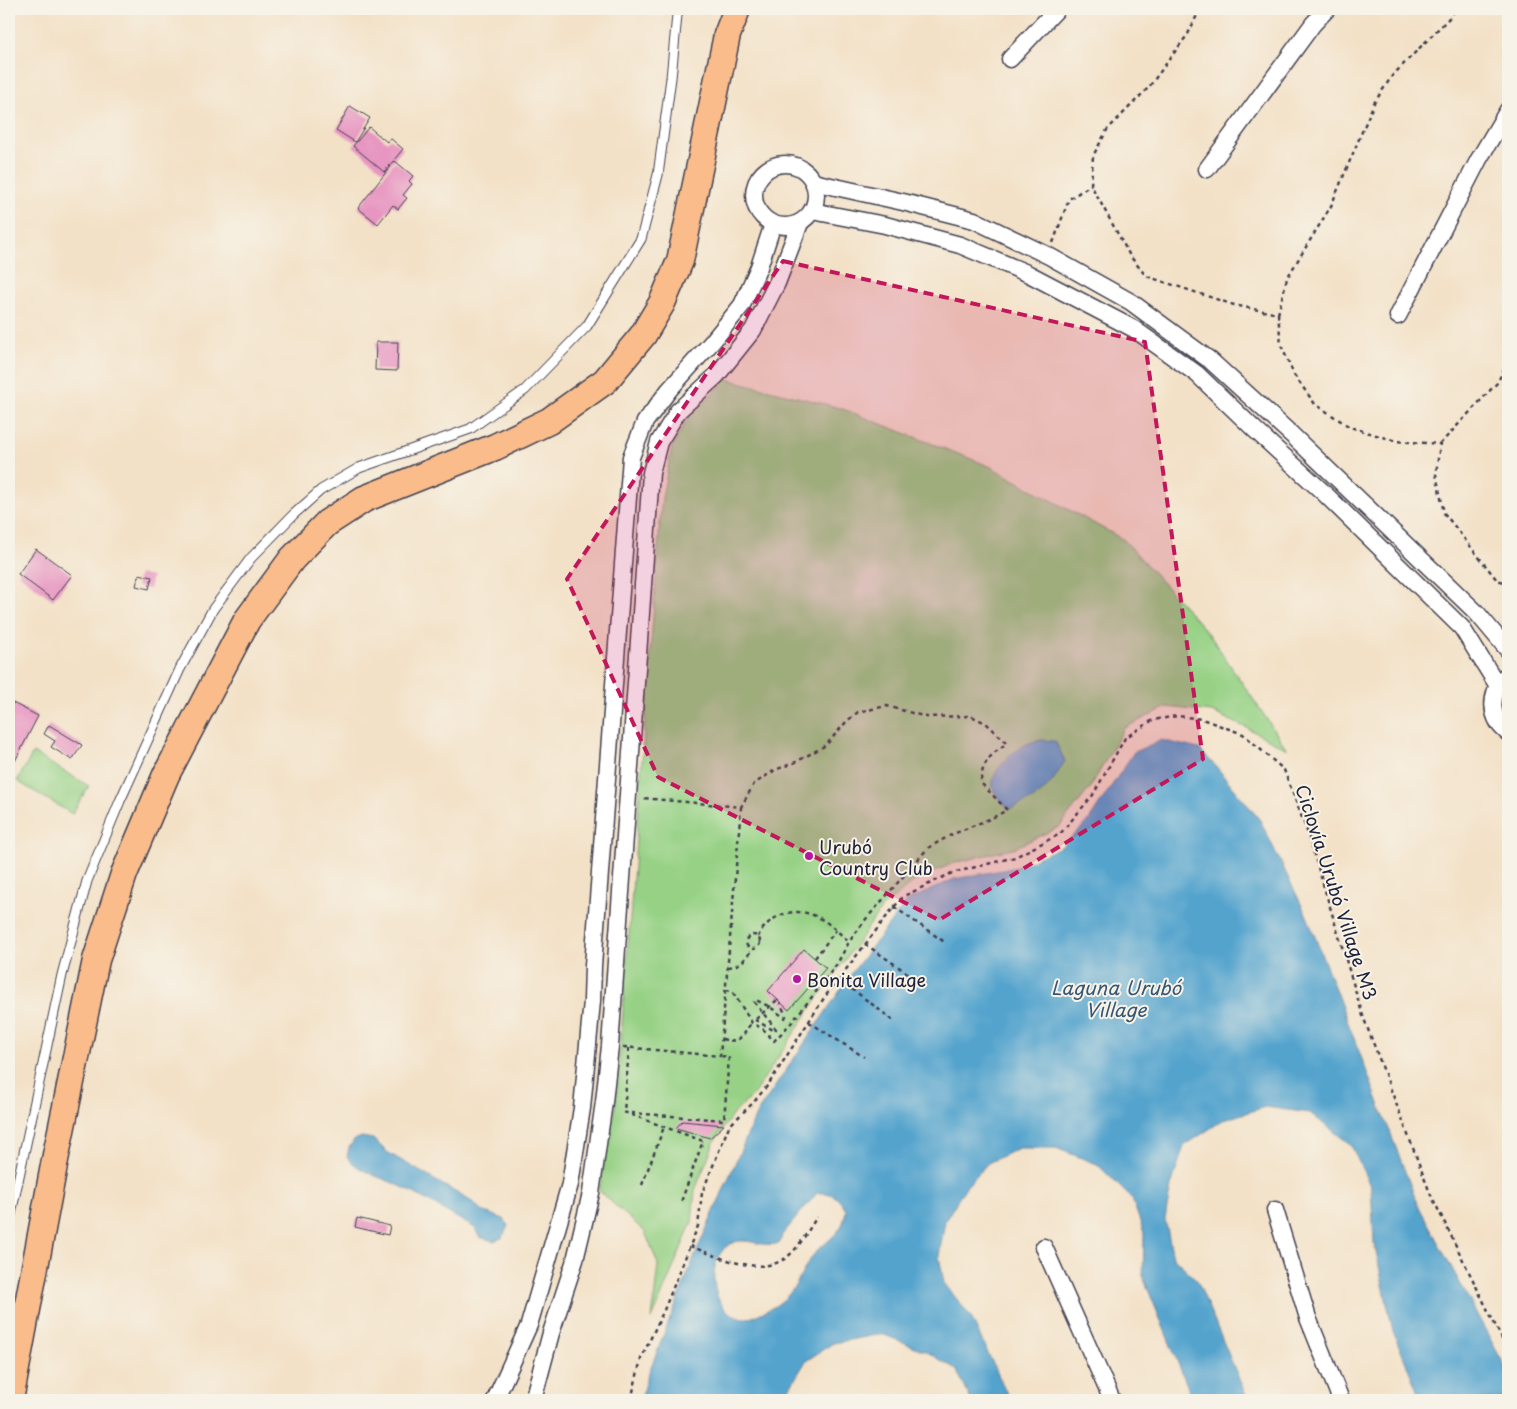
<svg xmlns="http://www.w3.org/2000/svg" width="1517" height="1409" font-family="'Playpen Sans',sans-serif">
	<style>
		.green { fill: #96d185; stroke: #5c7a60 }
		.water { fill: #53a3cd; stroke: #3a6284; fill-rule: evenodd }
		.building { fill: #e796c1 }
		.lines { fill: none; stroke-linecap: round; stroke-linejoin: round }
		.lane-casing { stroke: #413f50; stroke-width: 11 }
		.street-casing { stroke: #413f50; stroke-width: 19 }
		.primary-casing { stroke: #413f50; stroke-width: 29 }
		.path { stroke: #413f50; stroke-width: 2.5; stroke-dasharray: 4 4; stroke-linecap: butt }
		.lane { stroke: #fff; stroke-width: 9 }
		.street { stroke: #fff; stroke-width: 16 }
		.primary { stroke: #fabc8b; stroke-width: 26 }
		.marked { fill: #c2185b; fill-opacity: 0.2; stroke: #c2185b; stroke-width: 4; stroke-dasharray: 10 6; stroke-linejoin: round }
		.poi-dot { fill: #b5179e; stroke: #f7f3e8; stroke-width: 2 }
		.labels { text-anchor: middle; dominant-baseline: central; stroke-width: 4; stroke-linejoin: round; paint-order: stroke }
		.poi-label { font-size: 18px; fill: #22223b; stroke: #f7f3e8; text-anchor: start }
		.street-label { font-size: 18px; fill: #22223b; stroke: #f7f3e8 }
		.water-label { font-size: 19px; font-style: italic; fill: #365675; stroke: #f7f3e8 }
	</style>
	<rect width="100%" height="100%" fill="#f7f3e8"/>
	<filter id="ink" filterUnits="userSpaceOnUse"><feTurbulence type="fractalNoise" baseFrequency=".02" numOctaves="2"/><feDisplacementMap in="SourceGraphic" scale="10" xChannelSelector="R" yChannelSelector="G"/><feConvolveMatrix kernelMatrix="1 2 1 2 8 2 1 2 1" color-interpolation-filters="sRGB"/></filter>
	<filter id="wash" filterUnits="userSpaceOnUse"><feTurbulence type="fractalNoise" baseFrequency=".0096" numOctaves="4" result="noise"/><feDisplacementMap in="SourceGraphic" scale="20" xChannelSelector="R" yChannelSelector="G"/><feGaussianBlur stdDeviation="1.12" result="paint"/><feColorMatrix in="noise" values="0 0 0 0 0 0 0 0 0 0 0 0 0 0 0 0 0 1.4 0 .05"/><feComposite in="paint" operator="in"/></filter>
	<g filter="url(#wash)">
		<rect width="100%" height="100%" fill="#f3e1c7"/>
		<!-- green -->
		<g class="green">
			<polygon points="727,379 840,408 989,466 1124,540 1209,634 1287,749 1247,728 1212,712 1167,707 1124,728 1090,788 1059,827 1014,848 951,864 913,882 882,908 815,1002 753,1095 734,1113 715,1140 695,1190 692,1222 652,1319 658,1264 645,1232 598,1190 601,1182 616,1103 662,498 672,447 690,414"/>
			<polygon points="33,753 89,786 72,814 17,781"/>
		</g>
		<!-- water -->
		<g class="water">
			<path d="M 1042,740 L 1055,741 L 1065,761 C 1048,790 1042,797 1009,809 C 1004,803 995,796 993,788 C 989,772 1014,750 1027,744 C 1031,742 1037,741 1042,740 Z"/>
			<path d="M 1161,740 L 1199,749 L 1214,764 L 1260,820 L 1307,916 L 1418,1205 L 1508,1372 L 1508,1400 L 1421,1400 L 1393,1331 L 1374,1243 L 1371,1188 L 1351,1145 L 1310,1113 L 1265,1107 L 1223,1120 L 1184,1146 L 1171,1186 L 1165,1219 L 1173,1257 L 1197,1280 L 1248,1400 L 1193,1400 L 1143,1277 L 1144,1233 L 1132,1199 L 1097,1164 L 1056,1148 L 1019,1148 L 988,1163 L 965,1188 L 945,1221 L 939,1256 L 944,1283 L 971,1317 L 1010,1400 L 971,1400 L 956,1369 L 925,1351 L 882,1334 L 833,1343 L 806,1361 L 782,1400 L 641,1400 L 647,1377 L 698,1248 L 757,1113 L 854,970 L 907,901 L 954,879 L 1018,867 L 1061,847 L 1087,823 L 1134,752 ZM 817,1193 C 834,1192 837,1197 846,1210 C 845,1215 844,1221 842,1225 C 834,1240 818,1246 809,1261 C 802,1272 798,1284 789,1294 C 781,1303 773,1308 761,1313 C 757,1315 752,1318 747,1318 C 711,1319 702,1258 732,1243 C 746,1236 763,1249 780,1243 L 782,1235 Z"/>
			<path d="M 362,1137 L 373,1139 L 387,1152 L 474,1203 L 482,1211 L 504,1219 L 508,1226 L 502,1238 L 493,1241 L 479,1237 L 475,1228 C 451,1215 428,1200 404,1188 C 385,1178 360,1174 347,1157 L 349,1147 L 355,1139 Z"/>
		</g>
		<g id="blocks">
			<!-- building -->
			<g class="building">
				<polygon points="350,106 370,118 355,142 336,130"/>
				<polygon points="369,127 387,142 390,138 403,149 384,172 353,146"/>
				<polygon points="395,161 413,176 409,181 412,184 403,195 407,198 398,209 393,205 378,224 358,208"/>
				<polygon points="376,342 398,342 397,371 375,370"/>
				<polygon points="36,549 72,575 53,600 18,574"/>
				<polygon points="139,574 152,577 149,589 136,586"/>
				<polygon points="9,701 38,716 12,767 9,765"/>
				<polygon points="49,725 82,745 72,760 51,747 55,741 44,734"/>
				<polygon points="804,949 826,968 789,1010 768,991"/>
				<polygon points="682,1121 724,1125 710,1138 676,1128"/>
				<polygon points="357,1218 390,1226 388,1235 355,1227"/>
			</g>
		</g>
	</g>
	<g filter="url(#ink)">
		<use href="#blocks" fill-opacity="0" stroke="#413f50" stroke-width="1"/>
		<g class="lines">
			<defs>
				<polyline id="lane" points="9,1223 62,975 87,881 120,801 180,669 213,609 251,558 293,515 321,490 359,468 470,429 525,390 587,326 641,239 658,175 671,78 677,15 680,9"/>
				<g id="street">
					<polyline points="1010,59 1057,9"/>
					<circle cx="785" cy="195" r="31"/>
					<polyline points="1207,169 1313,24 1327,9"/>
					<polyline points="813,182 903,202 974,220 1049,256 1131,302 1211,361 1292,435 1477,613 1508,650"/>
					<polyline points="812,211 885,225 960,245 1029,274 1134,329 1197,374 1253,428 1324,493 1462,628 1498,686"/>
					<polyline points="1398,316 1479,159 1508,110"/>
					<path d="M 1508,674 C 1493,686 1488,708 1500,725 C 1502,728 1506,731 1508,733"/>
					<polyline points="1275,1210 1308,1318 1341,1400"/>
					<polyline points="1044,1247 1112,1400"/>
					<polyline points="495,1400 529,1325 570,1184 582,1108 592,1001 593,966 631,457 645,422 669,390 712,342 742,305 759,267 773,224"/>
					<polyline points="533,1400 551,1333 575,1260 591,1193 604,1102 610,1046 651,473 659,442 678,411 717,375 753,330 777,283 800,223"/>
				</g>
				<polyline id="primary" points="10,1400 55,1160 96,960 124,874 166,775 247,620 292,559 327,523 364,499 495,447 549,421 605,381 643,335 662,303 680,261 727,35 737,9"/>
			</defs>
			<!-- lane casing -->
			<use href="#lane" class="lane-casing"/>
			<!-- street casing -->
			<use href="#street" class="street-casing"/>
			<!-- primary casing -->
			<use href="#primary" class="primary-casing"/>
			<!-- path -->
			<g class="path">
				<polyline points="1200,9 1188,34 1149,87 1107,130 1093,156 1091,185 1130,256 1146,276 1234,305 1278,314 1281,345 1294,375 1315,404 1350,427 1396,441 1440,444 1436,474 1444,513 1497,580 1508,583"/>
				<polyline points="1053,243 1069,199 1091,185"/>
				<polyline points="1278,314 1287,278 1331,206 1374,103 1392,76 1449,18 1456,9"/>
				<polyline points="1440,444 1497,383 1508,362"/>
				<polyline points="894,907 946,943"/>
				<circle cx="753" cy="942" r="7"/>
				<path d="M 758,937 C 763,926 772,918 784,914 C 812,906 830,924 849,942"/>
				<polyline points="865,944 919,981"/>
				<polyline points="815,958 836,930"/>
				<path d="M 728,967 C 740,966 746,959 752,949"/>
				<polyline points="839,979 894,1021"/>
				<path d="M 726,990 L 732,991 L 752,1023 L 763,1029 L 774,1041 L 792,1022 L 815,993 L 837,964 L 849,942 L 866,919 L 928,848 L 951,835 L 994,817 L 1007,810 L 981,783 C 981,762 991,755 1007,743 L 986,723 L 971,716 L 926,717 L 887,706 L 858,712 L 847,721 L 826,745 L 796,762 L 775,770 L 754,784 L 741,807"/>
				<polyline points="756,1019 777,1000"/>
				<polyline points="755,1020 775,1031 776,1029 754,1002 756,1000 770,1007 785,1018 786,1016 780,1002"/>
				<polyline points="809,1022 864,1057"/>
				<path d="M 722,1039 C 740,1044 742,1037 751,1023"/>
				<polyline points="623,1047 720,1056 741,807 642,798"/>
				<polyline points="629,1048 624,1112 703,1141 681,1202"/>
				<polyline points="631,1113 724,1120 729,1057 720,1056"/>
				<polyline points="642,1185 664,1127"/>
				<path d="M 690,1246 C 717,1256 760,1278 787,1257 C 800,1247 808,1230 817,1217"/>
				<polyline points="631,1400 641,1359 664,1310 698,1226 702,1193 729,1126 753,1103 768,1085 824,998 894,907 904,896 952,873 1015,857 1060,834 1093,795 1125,738 1153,720 1177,716 1202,719 1243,734 1284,770 1307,831 1363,1016 1430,1193 1508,1351"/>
			</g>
			<!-- lane -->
			<use href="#lane" class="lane"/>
			<!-- street -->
			<use href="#street" class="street"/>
			<!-- primary -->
			<use href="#primary" class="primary"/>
		</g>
	</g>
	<!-- marked area -->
	<path class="marked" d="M 783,261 L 1145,342 L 1203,759 L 939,920 L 658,777 L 567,579 Z"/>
	<!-- markers -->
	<g class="poi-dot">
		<circle cx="809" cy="856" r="5"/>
		<circle cx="797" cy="979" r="5"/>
	</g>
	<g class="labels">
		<!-- poi labels -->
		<g class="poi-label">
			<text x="819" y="846">Urubó<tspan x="819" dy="21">Country Club</tspan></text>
			<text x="807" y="979">Bonita Village</text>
		</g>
		<!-- street labels -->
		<g class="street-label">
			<text transform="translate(1337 892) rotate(72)">Ciclovía Urubó Village M3</text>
		</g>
		<!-- water labels -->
		<g class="water-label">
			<text x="1116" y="987">Laguna Urubó<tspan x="1116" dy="22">Village</tspan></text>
		</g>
	</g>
	<!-- margin -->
	<rect width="1517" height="1409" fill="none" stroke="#f7f3e8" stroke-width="30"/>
</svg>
